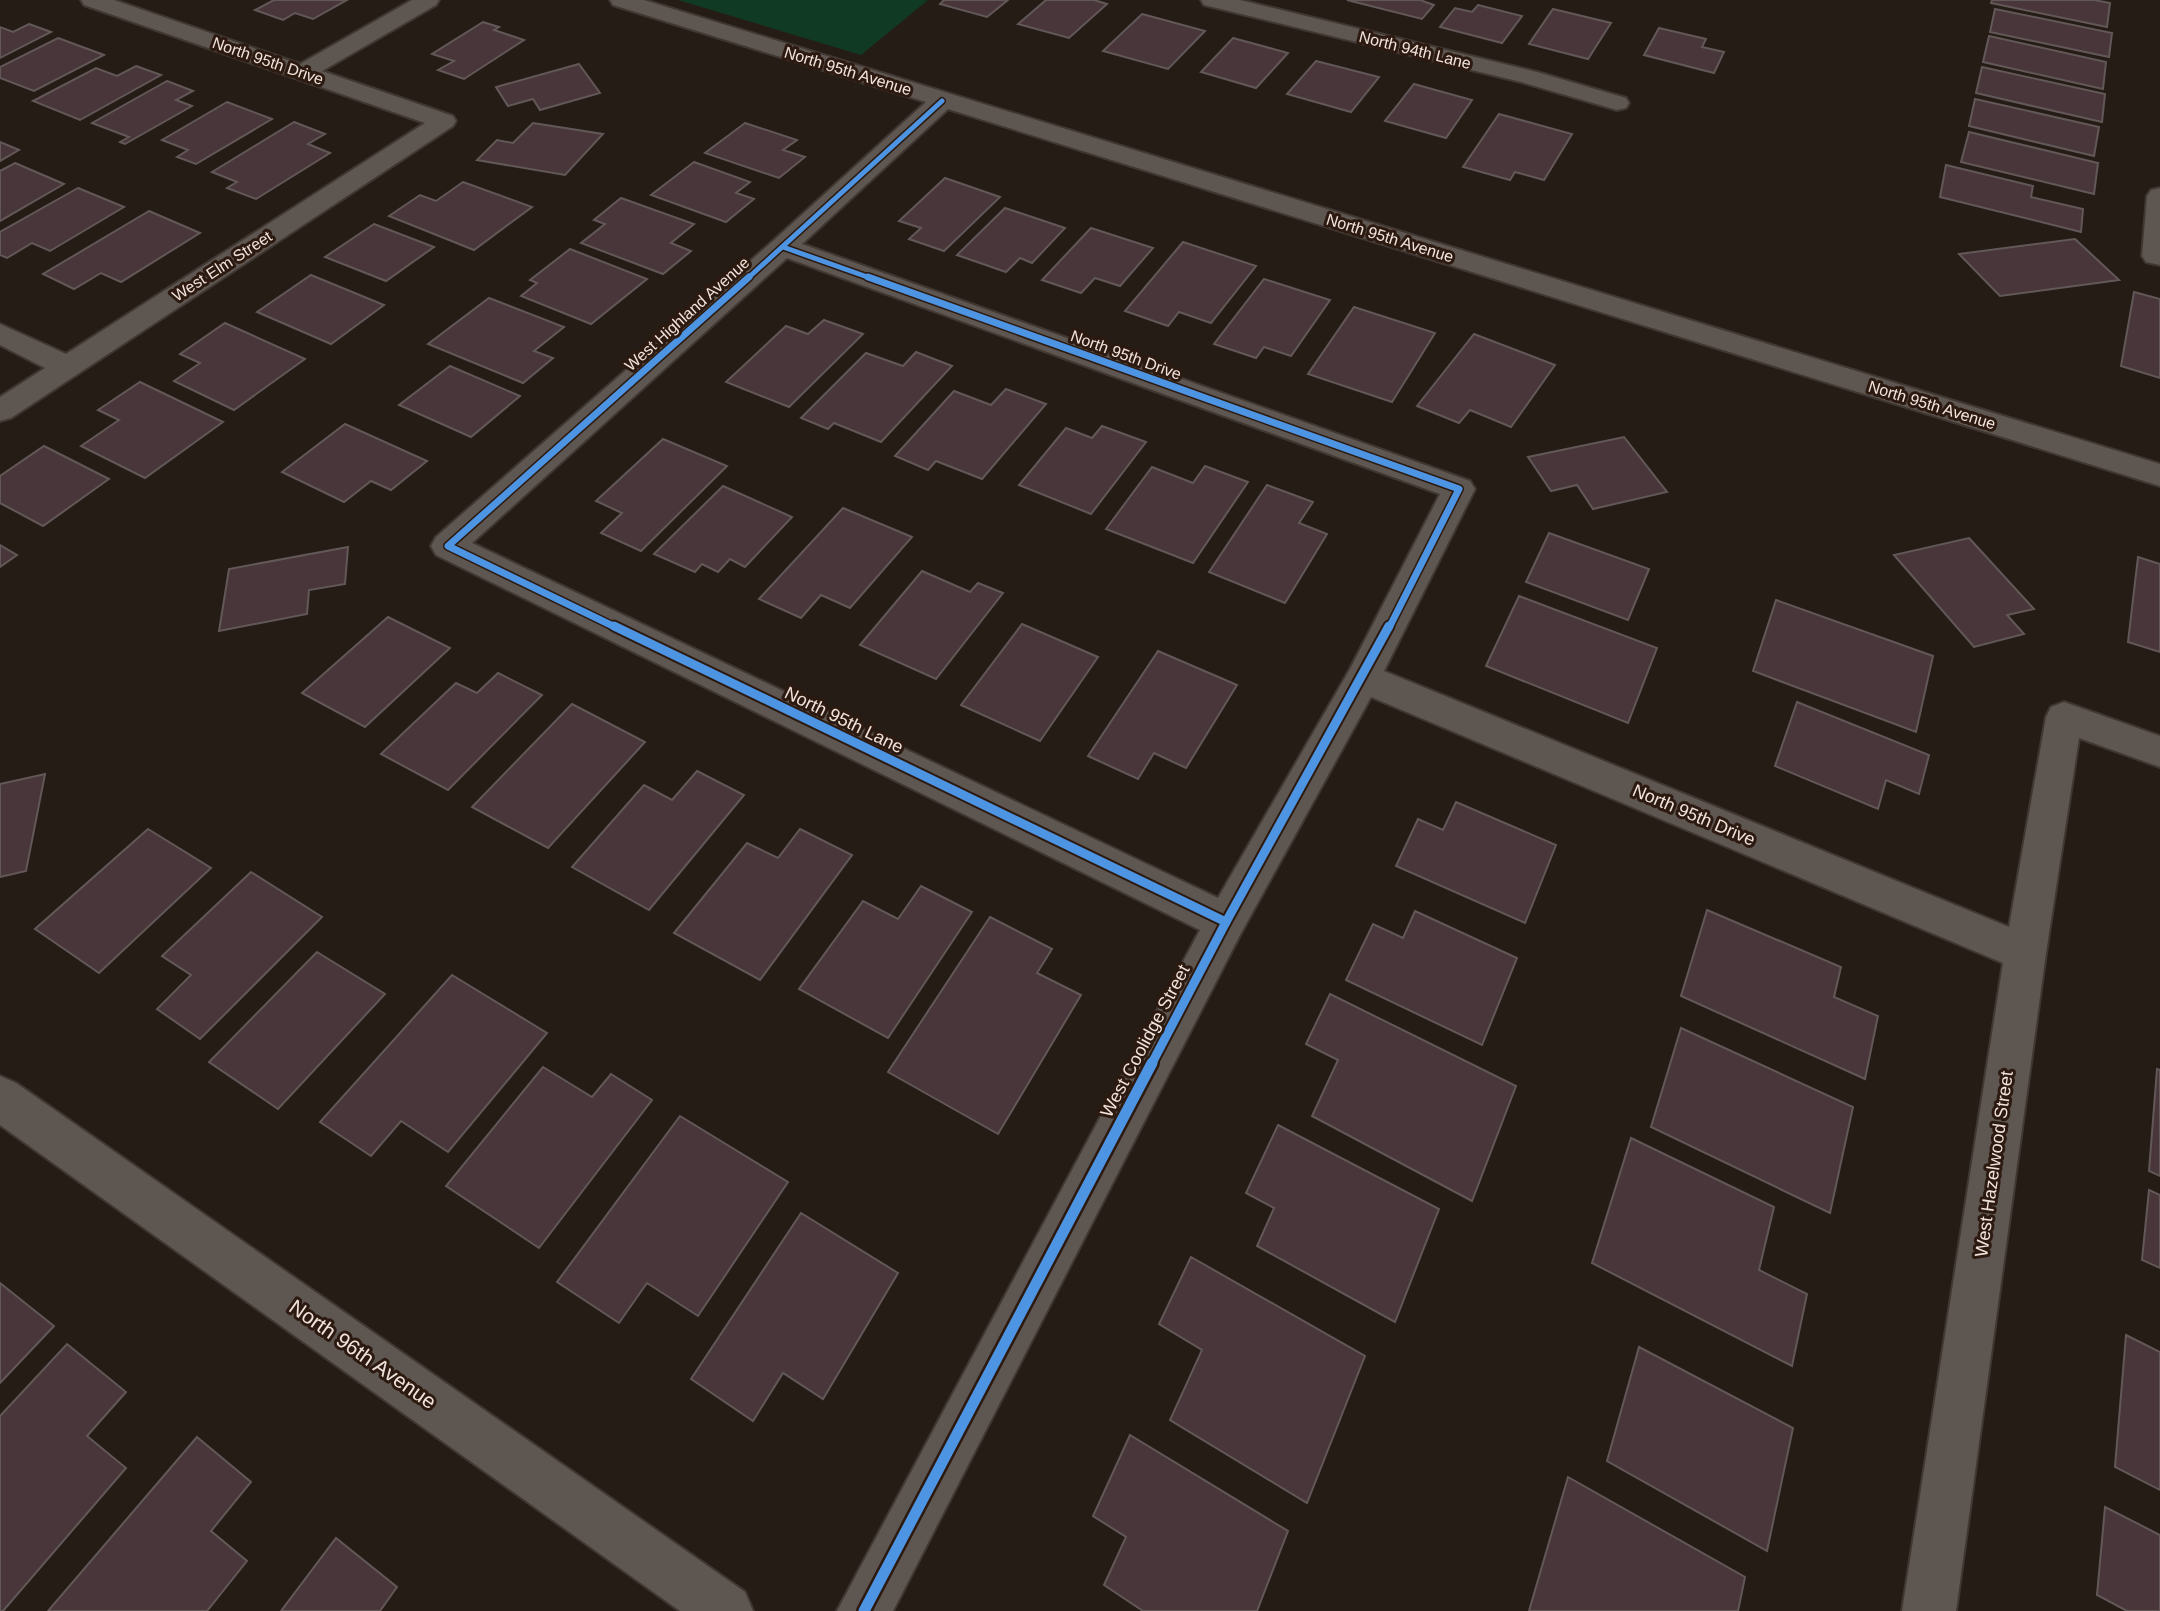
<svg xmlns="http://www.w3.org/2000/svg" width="2160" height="1611" font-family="Arial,sans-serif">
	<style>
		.green { fill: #103a24 }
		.building { fill: #49363a; stroke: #625858; stroke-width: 2 }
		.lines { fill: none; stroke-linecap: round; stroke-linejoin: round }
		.minor-casing { stroke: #403732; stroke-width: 4 }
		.minor { fill: #5e5651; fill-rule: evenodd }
		.cycleway-far3-casing { stroke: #2c1a10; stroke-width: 8 }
		.cycleway-far2-casing { stroke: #2c1a10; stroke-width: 10 }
		.cycleway-far1-casing { stroke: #2c1a10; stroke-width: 13 }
		.cycleway-casing { stroke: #2c1a10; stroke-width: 16 }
		.cycleway-far3 { stroke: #4d94e3; stroke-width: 5 }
		.cycleway-far2 { stroke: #4d94e3; stroke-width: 7 }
		.cycleway-far1 { stroke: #4d94e3; stroke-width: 9 }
		.cycleway { stroke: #4d94e3; stroke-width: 11 }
		.labels { text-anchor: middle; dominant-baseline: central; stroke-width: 6; stroke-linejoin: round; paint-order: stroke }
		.far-street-label { font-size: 16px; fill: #f0e3dc; stroke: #2c1a10 }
		.street-label { font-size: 18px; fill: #f0e3dc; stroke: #2c1a10 }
		.near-street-label { font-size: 21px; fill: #f0e3dc; stroke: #2c1a10 }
	</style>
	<rect width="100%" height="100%" fill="#261c16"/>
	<!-- green -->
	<polygon class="green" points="678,0 928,0 861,55"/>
	<!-- building -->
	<g class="building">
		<polygon points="274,0 347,0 313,19 295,13 283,20 255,10"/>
		<polygon points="944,0 1008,0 987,17 940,4"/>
		<polygon points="1046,0 1094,0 1107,4 1069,38 1018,24"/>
		<polygon points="1347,0 1420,0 1434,5 1422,19"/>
		<polygon points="1992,0 2094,0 2110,3 2107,27 1991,3"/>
		<polygon points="1478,5 1522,16 1502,43 1440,27 1455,8 1472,12"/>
		<polygon points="1553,9 1611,23 1588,59 1529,44"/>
		<polygon points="1995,9 2112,33 2109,57 1990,32"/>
		<polygon points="1142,14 1205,31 1168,69 1103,51"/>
		<polygon points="483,22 499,27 494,30 524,40 464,79 438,70 454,61 432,54"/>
		<polygon points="29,24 51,32 0,58 0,27 13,32"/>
		<polygon points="1659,28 1706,39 1702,47 1724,52 1714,73 1644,55"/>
		<polygon points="1989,36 2106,62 2103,89 1983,62"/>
		<polygon points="58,38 104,55 34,91 0,78 0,67"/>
		<polygon points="1233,38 1288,53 1256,88 1201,72"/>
		<polygon points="1316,61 1379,77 1351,112 1287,94"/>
		<polygon points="579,64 600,93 540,110 533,99 508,106 496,87"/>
		<polygon points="136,66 161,75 80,120 33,101 96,68 117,76"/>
		<polygon points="1982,67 2105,94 2102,122 1976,93"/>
		<polygon points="167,81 193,91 176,100 192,106 125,144 120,142 129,137 92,123"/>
		<polygon points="1414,84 1472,100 1446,138 1385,121"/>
		<polygon points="1975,99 2099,127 2094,156 1969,126"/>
		<polygon points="227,102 272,119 196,164 177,157 188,150 162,140"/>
		<polygon points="1499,114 1572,134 1544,180 1515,172 1510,180 1463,167"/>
		<polygon points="294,122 325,134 308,144 330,153 256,199 227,188 237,182 212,172"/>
		<polygon points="533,123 603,134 565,175 477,160 497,140 513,143"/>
		<polygon points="745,123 797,140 783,150 805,157 779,178 705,153"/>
		<polygon points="1969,132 2098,163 2094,194 1961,162"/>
		<polygon points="0,142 19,150 0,161"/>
		<polygon points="694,162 750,182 736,193 754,199 726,222 651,195"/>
		<polygon points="15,163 64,184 0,221 0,171"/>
		<polygon points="1946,165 2033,186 2031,197 2083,209 2081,232 1940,197"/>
		<polygon points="945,178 1000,197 944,251 909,239 921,228 899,221"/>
		<polygon points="463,182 532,207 474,250 389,216 420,195 436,201"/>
		<polygon points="78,188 124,207 50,251 32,243 7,258 0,255 0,232"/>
		<polygon points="621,198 694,224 671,243 691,251 663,274 581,243 605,224 594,220"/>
		<polygon points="1005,208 1065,228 1032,263 1020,258 1006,272 957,255"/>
		<polygon points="149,211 200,233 121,282 101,273 74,289 43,274"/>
		<polygon points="374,224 434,247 386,281 325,257"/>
		<polygon points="1091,228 1153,248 1120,286 1095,278 1081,293 1042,280"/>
		<polygon points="2075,239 2119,280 2000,296 1959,254"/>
		<polygon points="1183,242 1256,266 1211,323 1179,312 1168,326 1125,311"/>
		<polygon points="570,249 647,279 591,324 521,296 537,283 530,280"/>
		<polygon points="311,275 384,305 331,344 257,312"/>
		<polygon points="1264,279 1330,300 1291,356 1264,347 1256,358 1214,344"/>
		<polygon points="2134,292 2160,299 2160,378 2121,366"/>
		<polygon points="489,298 564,327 534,351 553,358 523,383 428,344"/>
		<polygon points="1354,307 1435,333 1392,402 1308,374"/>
		<polygon points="824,320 863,334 789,407 726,382 786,326 808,334"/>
		<polygon points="225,323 305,359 234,410 174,381 200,363 180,354"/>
		<polygon points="1474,334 1555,365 1511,427 1470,410 1459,423 1417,406"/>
		<polygon points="916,352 952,366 881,442 834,423 828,429 801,418 866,353 903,366"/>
		<polygon points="450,366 520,396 471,437 399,405"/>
		<polygon points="140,382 223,422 145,478 81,446 119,420 98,410"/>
		<polygon points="1006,389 1046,404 982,479 936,461 928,470 895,456 954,391 991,405"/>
		<polygon points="345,424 427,461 391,490 371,481 344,502 282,472"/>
		<polygon points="1102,426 1146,442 1091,514 1019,485 1066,428 1092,438"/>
		<polygon points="1624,437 1667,492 1593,509 1577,485 1551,491 1528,457"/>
		<polygon points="663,439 727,466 641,551 601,533 622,513 596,501"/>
		<polygon points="44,446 109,479 43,526 0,503 0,476"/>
		<polygon points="1205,466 1248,482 1193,563 1106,529 1152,467 1193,483"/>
		<polygon points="1267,485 1313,502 1299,523 1327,534 1285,603 1209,572"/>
		<polygon points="723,486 792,517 745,567 730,559 718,572 702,564 695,572 654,554"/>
		<polygon points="843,508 912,537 850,608 821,595 801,618 759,599"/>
		<polygon points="1549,533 1649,569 1628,620 1526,582"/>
		<polygon points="1969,538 2034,609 2007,615 2024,634 1974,647 1894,555"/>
		<polygon points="0,545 17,555 0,567"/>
		<polygon points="348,547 345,584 309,590 307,614 219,631 229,569"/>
		<polygon points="2138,557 2160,564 2160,652 2128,642"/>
		<polygon points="922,571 970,592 978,583 1003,593 936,679 860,645"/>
		<polygon points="1519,596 1657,648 1628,723 1486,666"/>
		<polygon points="1776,600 1933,656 1916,732 1753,671"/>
		<polygon points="388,617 450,648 365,727 302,693"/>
		<polygon points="1022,624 1098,657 1040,741 961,705"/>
		<polygon points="1158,651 1237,685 1186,768 1154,753 1138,779 1088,756"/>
		<polygon points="498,673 542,695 448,790 381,754 456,683 477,693"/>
		<polygon points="1797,702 1929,755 1919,794 1886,780 1878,809 1775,766"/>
		<polygon points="572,704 645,742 548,848 472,807"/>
		<polygon points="697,771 744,795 649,910 572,867 644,785 672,800"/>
		<polygon points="45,774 26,871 0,877 0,784"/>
		<polygon points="1456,802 1556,845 1525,923 1396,866 1418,819 1443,830"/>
		<polygon points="148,829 211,868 99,973 35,929"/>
		<polygon points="800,829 852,855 760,980 674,933 747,843 778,858"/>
		<polygon points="251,872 322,917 200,1039 157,1009 191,975 162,956"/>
		<polygon points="921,886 972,912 888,1038 799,989 863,901 898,919"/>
		<polygon points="1707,910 1841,967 1834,997 1878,1016 1865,1079 1681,996"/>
		<polygon points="1415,911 1517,958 1482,1045 1346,980 1373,924 1403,938"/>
		<polygon points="990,917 1052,949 1037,973 1081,995 998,1134 888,1072"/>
		<polygon points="317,952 385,994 278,1109 209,1062"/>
		<polygon points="452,975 547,1033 448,1152 401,1121 371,1156 320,1122"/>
		<polygon points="1330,994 1516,1086 1472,1201 1312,1116 1338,1060 1306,1044"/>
		<polygon points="1681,1028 1853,1107 1830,1213 1651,1127"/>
		<polygon points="543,1067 592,1097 611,1074 652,1100 539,1248 446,1186"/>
		<polygon points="2157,1069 2160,1070 2160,1176 2149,1171"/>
		<polygon points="680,1116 788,1182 698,1316 647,1283 619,1323 557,1282"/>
		<polygon points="1278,1125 1439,1209 1395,1322 1257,1246 1274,1208 1246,1193"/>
		<polygon points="1631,1138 1774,1207 1759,1270 1807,1294 1792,1366 1592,1263"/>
		<polygon points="2149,1190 2160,1195 2160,1268 2142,1260"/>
		<polygon points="801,1213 898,1273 823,1399 783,1373 753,1421 691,1379"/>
		<polygon points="1191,1257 1365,1356 1307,1503 1170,1420 1202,1350 1159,1324"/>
		<polygon points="0,1283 54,1326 0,1383"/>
		<polygon points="2126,1335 2160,1352 2160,1490 2115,1467"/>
		<polygon points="67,1344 126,1392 87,1436 126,1468 3,1611 0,1611 0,1416"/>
		<polygon points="1639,1347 1793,1428 1767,1551 1607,1461"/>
		<polygon points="1130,1435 1288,1531 1257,1611 1143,1611 1104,1585 1126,1537 1093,1516"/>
		<polygon points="197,1437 251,1482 211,1531 247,1561 207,1611 48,1611"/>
		<polygon points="1568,1477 1745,1577 1738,1611 1529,1611"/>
		<polygon points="2105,1507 2160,1535 2160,1611 2127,1611 2097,1595"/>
		<polygon points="336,1538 397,1587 380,1611 281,1611"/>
	</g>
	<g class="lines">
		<defs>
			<g id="minor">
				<polygon points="81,0 114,0 300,64 412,0 439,0 436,5 322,71 453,116 456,121 453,126 11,418 0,421 0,397 45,368 0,345 0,324 66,354 425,123 84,5"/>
				<path d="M 610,0 L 644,0 L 2160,464 L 2160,486 L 948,109 L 802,244 L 1470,481 L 1475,489 L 1384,671 L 2009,927 L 2046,717 L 2051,707 L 2064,702 L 2160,736 L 2160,767 L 2079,738 L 2046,953 L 1956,1611 L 1902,1611 L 2003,963 L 1371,697 L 1240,935 L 893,1611 L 837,1611 L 1200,930 L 436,555 L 431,546 L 436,537 L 773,241 L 926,102 L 613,5 ZM 787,258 L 1440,494 L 1350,669 L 1218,898 L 472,543 Z"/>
				<polygon points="1201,0 1240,0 1537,72 1626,98 1629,103 1626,108 1617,110 1521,82 1204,5"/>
				<polygon points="2160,188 2160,265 2146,262 2142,256 2147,196 2151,190"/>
				<polygon points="0,1076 16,1083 745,1592 753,1611 680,1611 0,1125"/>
			</g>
		</defs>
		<!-- minor casing -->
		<use href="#minor" class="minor-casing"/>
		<!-- minor -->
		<use href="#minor" class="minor"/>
		<defs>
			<g id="cycleway-far3">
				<polyline points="783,247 873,279"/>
				<polyline points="747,279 942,101"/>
			</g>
			<g id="cycleway-far2">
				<polyline points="868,277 1459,489 1389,628"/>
				<polyline points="617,628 448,546 749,277"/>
			</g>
			<g id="cycleway-far1">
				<polyline points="614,626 1226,922"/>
				<polyline points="1151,1065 1226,922 1389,626"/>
			</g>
			<polyline id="cycleway" points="864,1611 1152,1063"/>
		</defs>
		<!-- cycleway-far3 casing -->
		<use href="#cycleway-far3" class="cycleway-far3-casing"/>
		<!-- cycleway-far2 casing -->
		<use href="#cycleway-far2" class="cycleway-far2-casing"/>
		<!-- cycleway-far1 casing -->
		<use href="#cycleway-far1" class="cycleway-far1-casing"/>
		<!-- cycleway casing -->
		<use href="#cycleway" class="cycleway-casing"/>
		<!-- cycleway-far3 -->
		<use href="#cycleway-far3" class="cycleway-far3"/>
		<!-- cycleway-far2 -->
		<use href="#cycleway-far2" class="cycleway-far2"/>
		<!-- cycleway-far1 -->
		<use href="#cycleway-far1" class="cycleway-far1"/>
		<!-- cycleway -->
		<use href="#cycleway" class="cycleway"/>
	</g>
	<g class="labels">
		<!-- far-street labels -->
		<g class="far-street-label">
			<text transform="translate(1415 50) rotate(14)">North 94th Lane</text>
			<text transform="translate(268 61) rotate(19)">North 95th Drive</text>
			<text transform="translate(848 71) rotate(17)">North 95th Avenue</text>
			<text transform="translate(1390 238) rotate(17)">North 95th Avenue</text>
			<text transform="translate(222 266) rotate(-33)">West Elm Street</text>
			<text transform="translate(687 314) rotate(-42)">West Highland Avenue</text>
			<text transform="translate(1126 355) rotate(20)">North 95th Drive</text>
			<text transform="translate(1932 405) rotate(17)">North 95th Avenue</text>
		</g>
		<!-- street labels -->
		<g class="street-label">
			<text transform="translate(844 720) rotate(26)">North 95th Lane</text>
			<text transform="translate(1694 815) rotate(23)">North 95th Drive</text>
			<text transform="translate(1145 1041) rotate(-62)">West Coolidge Street</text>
			<text transform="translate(1994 1164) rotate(-82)">West Hazelwood Street</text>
		</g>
		<!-- near-street labels -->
		<g class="near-street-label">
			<text transform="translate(363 1354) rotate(35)">North 96th Avenue</text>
		</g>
	</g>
</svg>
